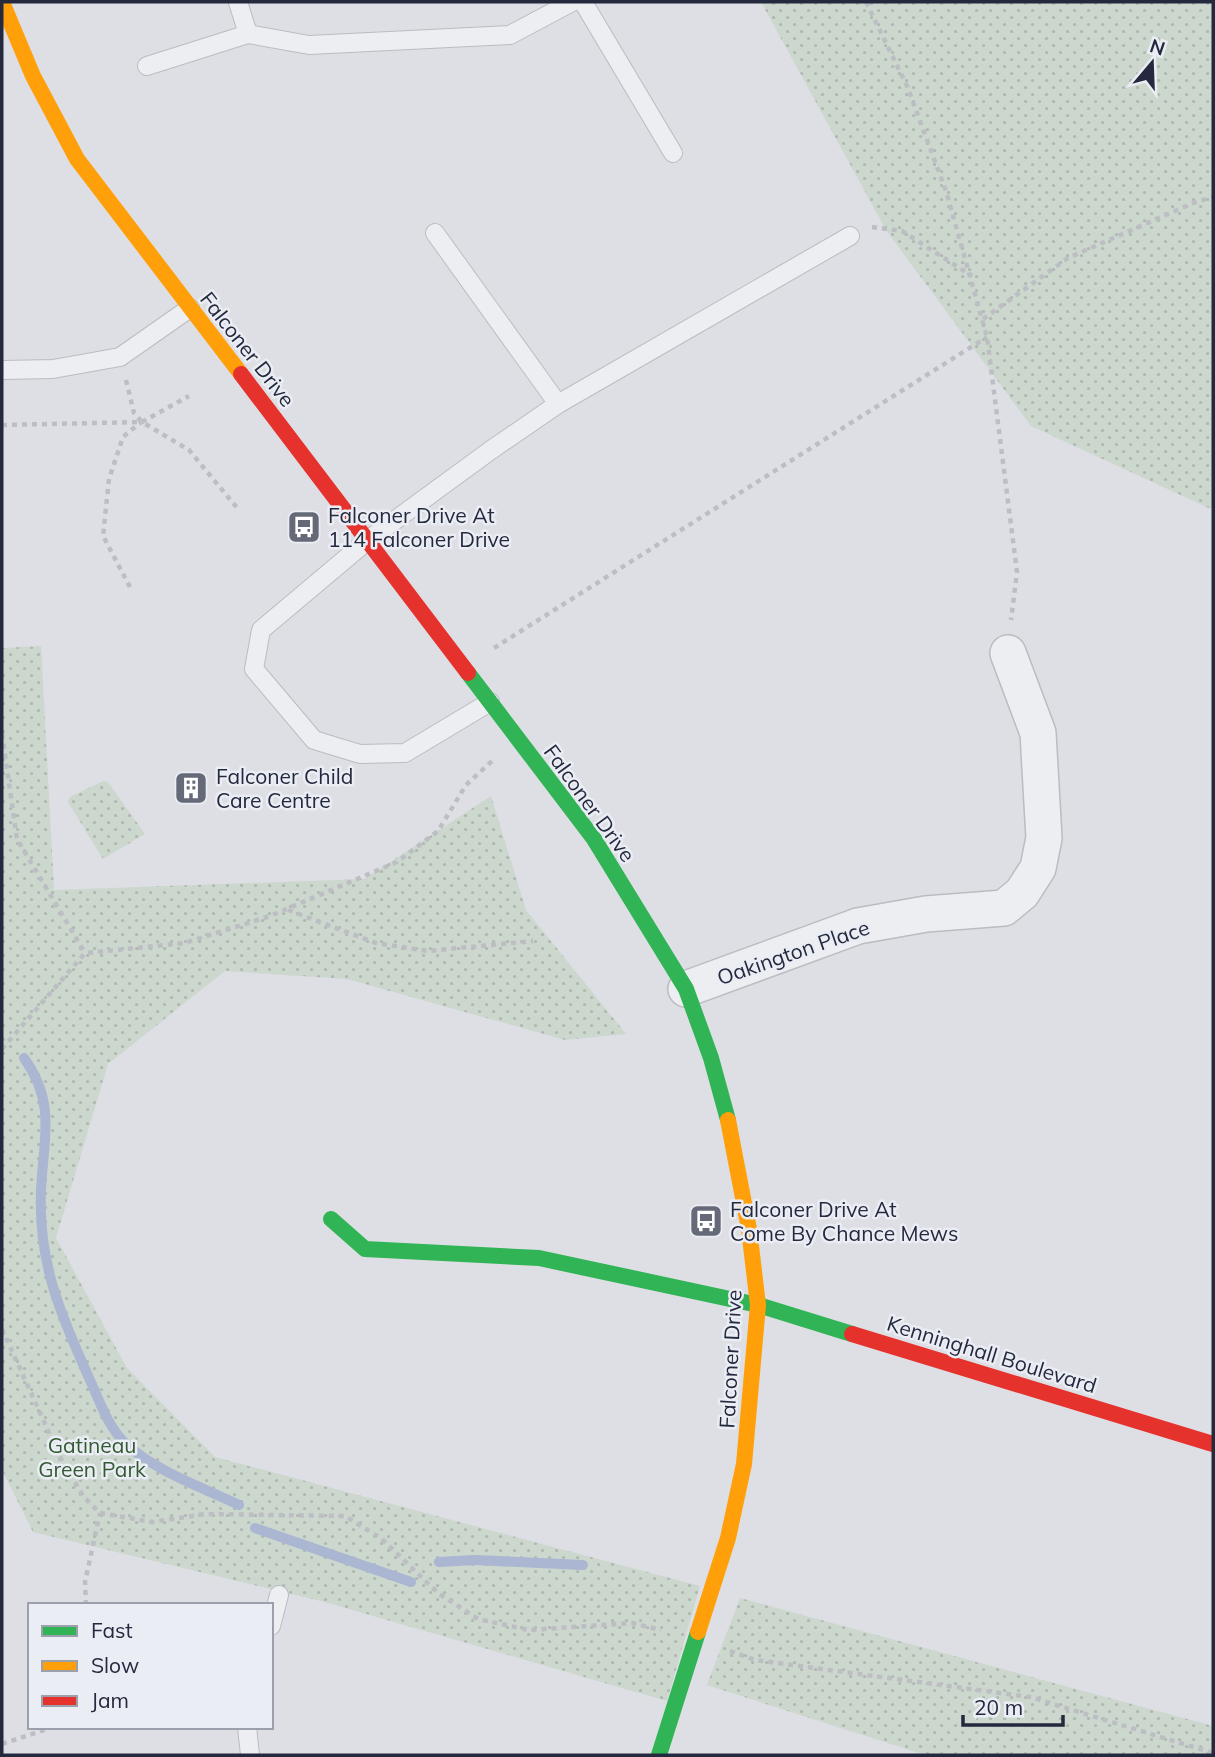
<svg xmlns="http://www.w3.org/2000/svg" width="1215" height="1757" font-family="Mulish,sans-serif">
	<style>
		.park { fill: url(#park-dots) }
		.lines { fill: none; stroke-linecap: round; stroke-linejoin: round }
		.stream { stroke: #aab6d2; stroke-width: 10 }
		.lane-casing { stroke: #bbbcc2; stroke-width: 20 }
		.street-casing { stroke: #bbbcc2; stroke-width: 38 }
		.path { stroke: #bdbec4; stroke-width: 4.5; stroke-dasharray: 5 5; stroke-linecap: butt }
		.lane { stroke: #edeef1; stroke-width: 18 }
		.street { stroke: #edeef1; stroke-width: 35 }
		.fast { stroke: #30b455; stroke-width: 16 }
		.slow { stroke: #ff9f0a; stroke-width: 16 }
		.jam { stroke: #e5322d; stroke-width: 16 }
		.labels { text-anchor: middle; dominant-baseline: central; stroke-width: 5; stroke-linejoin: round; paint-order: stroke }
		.street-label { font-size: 21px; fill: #25293e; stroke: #ebedf5 }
		.poi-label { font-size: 21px; fill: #25293e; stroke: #ebedf5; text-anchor: start }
		.park-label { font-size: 21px; fill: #325a31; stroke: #ebedf5 }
	</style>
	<defs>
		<pattern id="park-dots" width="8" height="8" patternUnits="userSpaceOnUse" patternTransform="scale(1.75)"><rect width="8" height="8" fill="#ccd7ce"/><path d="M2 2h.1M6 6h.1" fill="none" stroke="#afb9b2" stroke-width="1.8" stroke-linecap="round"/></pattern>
	</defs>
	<rect width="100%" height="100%" fill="#dedfe4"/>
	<!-- park -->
	<g class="park">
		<polygon points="761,2 1213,2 1213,510 1031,426 886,230"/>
		<polygon points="41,646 54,890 364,879 491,796 526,910 626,1034 565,1040 347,979 225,971 108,1064 56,1238 127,1368 215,1457 700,1586 667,1701 321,1601 33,1532 2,1470 2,648"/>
		<polygon points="103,781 108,782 145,834 103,859 68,802 70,797"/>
		<polygon points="740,1598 1213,1726 1213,1755 925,1755 707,1685"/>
	</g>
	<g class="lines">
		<!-- stream -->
		<g class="stream">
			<path d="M 24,1058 C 57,1104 43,1140 41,1191 C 38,1263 61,1316 90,1380 C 100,1402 108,1427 126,1444 C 157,1472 202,1487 239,1505"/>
			<polyline points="255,1528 411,1582"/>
			<polyline points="439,1562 475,1560 583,1565"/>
		</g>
		<defs>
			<g id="lane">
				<polyline points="238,2 248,34 309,45 510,35 572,2"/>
				<polyline points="583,2 673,153"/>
				<polyline points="147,66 248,34"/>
				<polyline points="435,233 558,404"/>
				<polyline points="2,370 53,369 120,357 190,308"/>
				<polyline points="490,702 405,753 360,754 314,740 254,669 261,630 368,540 491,450 558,404 850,236"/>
				<polyline points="271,1626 279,1595"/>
				<polyline points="247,1727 250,1755"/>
			</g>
			<polyline id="street" points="686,989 858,926 926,914 1004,908 1022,893 1038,868 1044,838 1038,733 1008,653"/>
		</defs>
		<!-- lane casing -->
		<use href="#lane" class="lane-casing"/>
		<!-- street casing -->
		<use href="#street" class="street-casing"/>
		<!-- path -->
		<g class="path">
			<polyline points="866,2 907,86 946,191 987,337 1017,572 1011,620"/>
			<polyline points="872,227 902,231 972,276"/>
			<polyline points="983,319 1068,258 1193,203 1213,197"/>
			<polyline points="126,380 134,413 142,422 189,450 238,509"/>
			<polyline points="2,425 142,422 189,396"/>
			<polyline points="130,587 103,536 109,479 123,437 141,422"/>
			<polyline points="494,648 987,337"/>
			<polyline points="2,734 17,839 85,953"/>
			<polyline points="288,910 376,943 428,951 533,941"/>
			<polyline points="2,1049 85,953 185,943 270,916 397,862 438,831 466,785 492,761"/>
			<polyline points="2,1329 61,1459 83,1496 100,1513 152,1522 205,1514 345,1516 382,1539 438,1593 478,1619 529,1630 632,1623 661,1630"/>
			<polyline points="86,1605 85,1582 100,1513"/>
			<polyline points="730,1651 755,1660 1030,1697 1213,1753"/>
			<polyline points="2,1744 53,1727"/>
		</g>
		<!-- lane -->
		<use href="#lane" class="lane"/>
		<!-- street -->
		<use href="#street" class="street"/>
		<!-- fast -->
		<g class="fast">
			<polyline points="468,673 594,839 686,989 711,1058 728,1120"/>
			<polyline points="331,1219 365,1249 539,1258 758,1305 852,1334"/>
			<polyline points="659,1755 698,1632"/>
		</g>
		<!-- slow -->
		<g class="slow">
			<polyline points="2,2 33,76 77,159 241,374"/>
			<polyline points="698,1632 728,1538 744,1464 758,1305 749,1229 728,1120"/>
		</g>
		<!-- jam -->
		<g class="jam">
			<polyline points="241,374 468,673"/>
			<polyline points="852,1334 1213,1444"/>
		</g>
	</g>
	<!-- icons -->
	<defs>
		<symbol id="bus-square" viewBox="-11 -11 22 22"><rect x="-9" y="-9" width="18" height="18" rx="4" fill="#666978" stroke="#ebedf5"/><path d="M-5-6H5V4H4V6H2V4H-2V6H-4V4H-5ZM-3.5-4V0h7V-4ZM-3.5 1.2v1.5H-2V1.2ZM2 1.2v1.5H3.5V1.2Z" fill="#fff"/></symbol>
		<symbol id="building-square" viewBox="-11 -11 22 22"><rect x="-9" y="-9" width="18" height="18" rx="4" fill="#666978" stroke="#ebedf5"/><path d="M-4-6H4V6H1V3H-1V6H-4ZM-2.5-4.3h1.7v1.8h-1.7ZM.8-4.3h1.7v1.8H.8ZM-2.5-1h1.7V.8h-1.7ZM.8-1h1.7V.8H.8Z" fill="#fff"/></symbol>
	</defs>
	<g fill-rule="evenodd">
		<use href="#bus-square" x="285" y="508" width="38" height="38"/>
		<use href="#building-square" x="172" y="769" width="38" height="38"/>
		<use href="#bus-square" x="687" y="1202" width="38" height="38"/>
	</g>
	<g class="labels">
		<!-- street labels -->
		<g class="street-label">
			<text transform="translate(248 349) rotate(52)">Falconer Drive</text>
			<text transform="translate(590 803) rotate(54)">Falconer Drive</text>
			<text transform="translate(793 952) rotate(-19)">Oakington Place</text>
			<text transform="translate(992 1354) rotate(17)">Kenninghall Boulevard</text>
			<text transform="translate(730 1359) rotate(-87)">Falconer Drive</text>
		</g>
		<!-- poi labels -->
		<g class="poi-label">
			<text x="328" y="515">Falconer Drive At<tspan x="328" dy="24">114 Falconer Drive</tspan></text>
			<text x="216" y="776">Falconer Child<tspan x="216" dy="24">Care Centre</tspan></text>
			<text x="730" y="1209">Falconer Drive At<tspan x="730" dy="24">Come By Chance Mews</tspan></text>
		</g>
		<!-- park labels -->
		<g class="park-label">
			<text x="92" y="1445">Gatineau<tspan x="92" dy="24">Green Park</tspan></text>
		</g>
	</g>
	<!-- border -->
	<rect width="1215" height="1757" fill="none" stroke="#25293e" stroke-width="7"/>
	<!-- legend -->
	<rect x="28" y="1603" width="245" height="126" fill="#ebedf5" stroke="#9c9fac" stroke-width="2"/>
	<rect x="42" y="1626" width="35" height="10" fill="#30b455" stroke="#9c9fac" stroke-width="2"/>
	<text x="91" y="1638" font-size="21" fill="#25293e">Fast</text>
	<rect x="42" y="1661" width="35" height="10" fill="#ff9f0a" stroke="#9c9fac" stroke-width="2"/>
	<text x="91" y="1673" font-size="21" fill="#25293e">Slow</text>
	<rect x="42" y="1696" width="35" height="10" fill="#e5322d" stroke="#9c9fac" stroke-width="2"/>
	<text x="91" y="1708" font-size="21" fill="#25293e">Jam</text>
	<!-- north arrow -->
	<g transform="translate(1152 63) rotate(19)" stroke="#ebedf5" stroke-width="5" paint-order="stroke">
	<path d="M0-5L12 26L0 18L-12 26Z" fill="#25293e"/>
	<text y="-10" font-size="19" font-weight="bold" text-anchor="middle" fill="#25293e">N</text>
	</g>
	<!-- scale -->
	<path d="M963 1715v10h100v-10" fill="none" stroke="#25293e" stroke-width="3.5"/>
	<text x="974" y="1715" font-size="21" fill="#25293e" stroke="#ebedf5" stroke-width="5" paint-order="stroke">20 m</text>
</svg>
